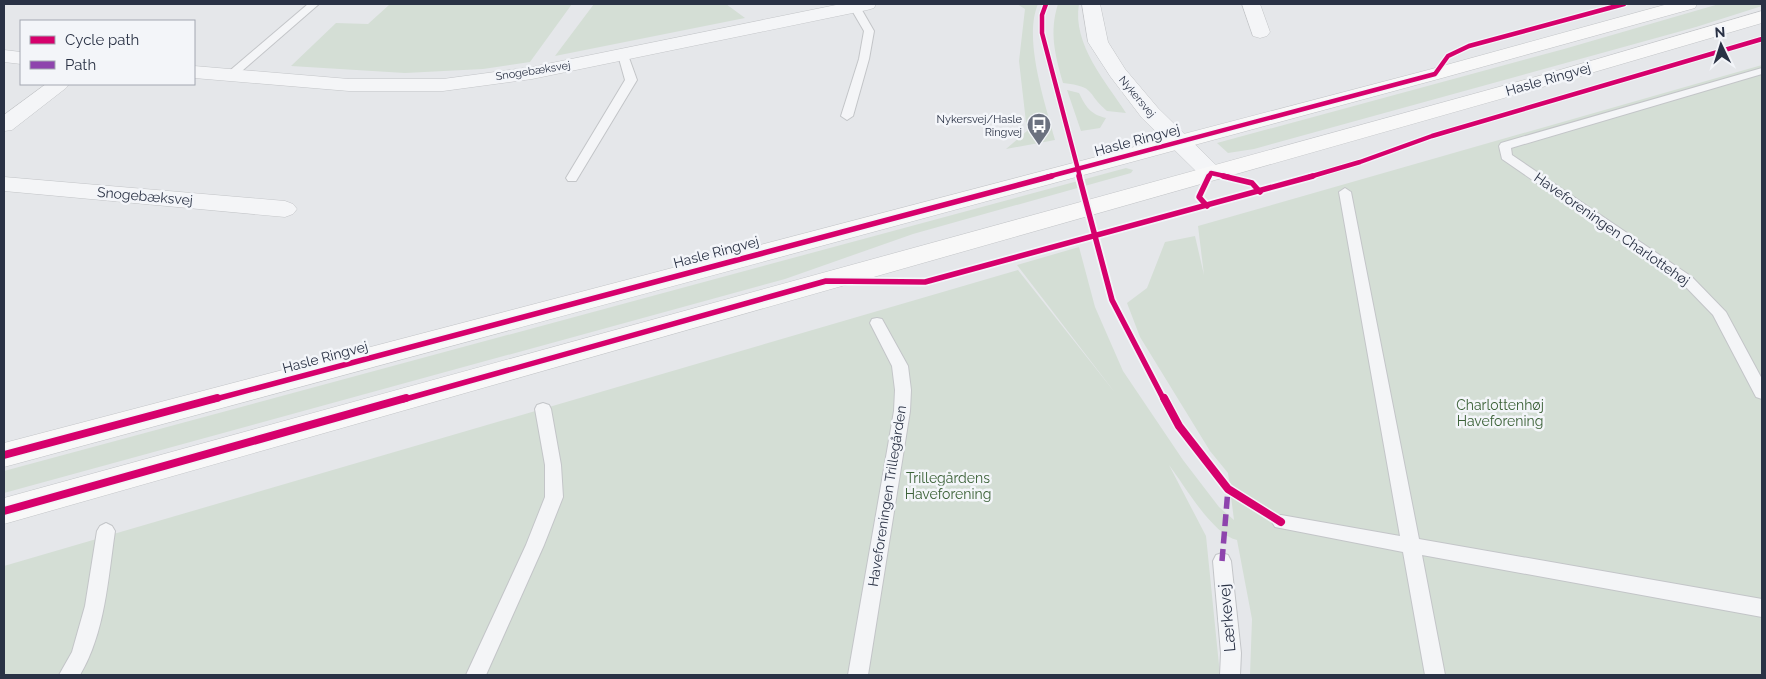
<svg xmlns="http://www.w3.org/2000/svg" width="1766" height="679" font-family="Raleway,sans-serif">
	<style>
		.green { fill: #d4ded5 }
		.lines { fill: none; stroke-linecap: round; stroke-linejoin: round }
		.lane-casing { stroke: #c3c5c8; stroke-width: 2 }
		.street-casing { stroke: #c3c5c8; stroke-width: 1 }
		.secondary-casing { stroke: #c3c5c8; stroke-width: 1 }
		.lane { fill: #f4f5f7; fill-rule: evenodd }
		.street { fill: #f4f5f7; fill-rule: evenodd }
		.secondary { fill: #f8f8f8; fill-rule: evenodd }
		.quiet { stroke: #8e44ad; stroke-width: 5.5; stroke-dasharray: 12 5.5; stroke-linecap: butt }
		.cycleway-far2-casing { stroke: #f3f5f9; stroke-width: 7 }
		.cycleway-far1-casing { stroke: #f3f5f9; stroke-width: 9 }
		.cycleway-casing { stroke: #f3f5f9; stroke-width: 11 }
		.cycleway-far2 { stroke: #d6006c; stroke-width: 4.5 }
		.cycleway-far1 { stroke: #d6006c; stroke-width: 5.5 }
		.cycleway { stroke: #d6006c; stroke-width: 8 }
		.labels { text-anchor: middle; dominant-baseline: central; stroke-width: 5; stroke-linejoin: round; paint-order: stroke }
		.far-street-label { font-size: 11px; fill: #2a3245; stroke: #f3f5f9 }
		.far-poi-label { font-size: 11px; fill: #2a3245; stroke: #f3f5f9; text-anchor: end }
		.street-label { font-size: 14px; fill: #2a3245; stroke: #f3f5f9 }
		.park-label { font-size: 14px; fill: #3b6137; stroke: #f3f5f9 }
		.near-street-label { font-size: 16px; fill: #2a3245; stroke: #f3f5f9 }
	</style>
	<rect width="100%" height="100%" fill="#e5e7ea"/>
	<!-- green -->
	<g class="green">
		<polygon points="404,4 572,4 530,62 483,69 405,73 291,66 336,23 368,24 389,5"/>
		<polygon points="594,4 726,4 745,18 555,56"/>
		<path d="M 1017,4 L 1038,4 C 1023,39 1045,103 1055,140 L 1006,149 L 1027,131 L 1019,61 L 1025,9 Z"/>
		<path d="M 1058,4 L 1079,4 C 1072,44 1106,82 1126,113 L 1107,111 C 1085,92 1097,87 1063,83 C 1055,55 1049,32 1058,4 Z"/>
		<polygon points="1719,4 1762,4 1762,6 1696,27 1254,149 1228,153 1217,143 1564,49"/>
		<path d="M 1762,65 L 1762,675 L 1250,675 L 1252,619 L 1237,540 C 1212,534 1185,486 1169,465 L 1206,536 L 1220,675 L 4,675 L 4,566 L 1018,270 L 1116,394 L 1017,265 L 1079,247 L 1095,307 L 1123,371 L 1183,460 L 1219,507 L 1234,520 L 1228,473 L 1210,451 L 1140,337 L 1127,303 L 1147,288 L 1165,242 L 1195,236 L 1204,275 L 1198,226 Z"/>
		<path d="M 1067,90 L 1079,93 C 1086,107 1090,114 1106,118 L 1100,128 L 1081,131 Z"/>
		<polygon points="1126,168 1133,170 1131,173 913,234 785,279 4,493 4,471"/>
	</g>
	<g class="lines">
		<defs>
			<g id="lane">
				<polygon points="308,4 319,4 235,77 227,77 225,75 227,73"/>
				<polygon points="855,4 859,5 874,31 869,59 853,116 847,120 841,116 859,59 864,31 850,7"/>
				<polygon points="623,52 628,55 637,80 576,181 568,181 566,178 625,80 618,55"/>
				<polygon points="1762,68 1762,74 1511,148 1512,155 1692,277 1726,312 1762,379 1762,399 1756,397 1713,315 1682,283 1502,159 1499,146 1501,143"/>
				<polygon points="1345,188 1351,192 1419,539 1762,599 1762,617 1422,555 1445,675 1425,675 1403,552 1275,527 1272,522 1275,517 1281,515 1400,536 1339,192"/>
				<polygon points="877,318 882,319 908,366 911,390 910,411 868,675 848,675 894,411 895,390 892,366 870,323 872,319"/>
				<polygon points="543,403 549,405 551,409 561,465 563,497 544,545 486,675 466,675 526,545 545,497 545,465 535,409 537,405"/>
				<path d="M 106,523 L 112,526 L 115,531 C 108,579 105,633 80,675 L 59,675 L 72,652 L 85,606 L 97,531 L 100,526 Z"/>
				<polygon points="1222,553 1228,555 1231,561 1241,653 1240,675 1220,675 1221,653 1213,561 1216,555"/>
			</g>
			<g id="street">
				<polygon points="841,4 876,4 874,8 867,10 532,79 443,91 349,91 194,78 194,66 349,79 443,79 532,67"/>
				<polygon points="1082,4 1100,4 1108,42 1125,69 1158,108 1219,168 1223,173 1219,178 1211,180 1203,178 1142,118 1110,76 1088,42"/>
				<polygon points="1242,4 1260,4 1270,32 1267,36 1260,38 1253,36"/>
				<polygon points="4,50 21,52 21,64 4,62"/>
				<polygon points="46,84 69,84 66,88 12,130 4,131 4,115"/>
				<polygon points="4,177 285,201 293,204 297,209 293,214 285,217 4,191"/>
			</g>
			<g id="secondary">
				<polygon points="1668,4 1697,4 1695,8 1442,78 4,467 4,443 1428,70"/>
				<polygon points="1762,11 1762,23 1560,82 4,524 4,498 1546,74"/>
			</g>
		</defs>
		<!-- lane casing -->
		<use href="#lane" class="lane-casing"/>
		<!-- street casing -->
		<use href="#street" class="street-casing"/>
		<!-- secondary casing -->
		<use href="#secondary" class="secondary-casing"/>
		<!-- lane -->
		<use href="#lane" class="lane"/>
		<!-- street -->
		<use href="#street" class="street"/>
		<!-- secondary -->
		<use href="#secondary" class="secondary"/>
		<!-- quiet -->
		<polyline class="quiet" points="1222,561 1228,489"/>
		<defs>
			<g id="cycleway-far2">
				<polyline points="1046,4 1042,15 1042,33 1080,177"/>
				<polyline points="1047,177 1435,74 1448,56 1469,46 1624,4"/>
				<polyline points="1209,177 1211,173 1229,177"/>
				<polyline points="1309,177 1360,162 1432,136 1762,39"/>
			</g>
			<g id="cycleway-far1">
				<polyline points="1079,176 1112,300 1164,400"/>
				<polyline points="1223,176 1252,183 1260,192"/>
				<polyline points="1207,206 1199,197 1209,176"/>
				<polyline points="212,400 1052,176"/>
				<polyline points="402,400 826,281 925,282 1313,176"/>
			</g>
			<g id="cycleway">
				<polyline points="1164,398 1179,426 1228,489 1281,522"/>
				<polyline points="4,455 217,398"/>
				<polyline points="4,511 406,398"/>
			</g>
		</defs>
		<!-- cycleway-far2 casing -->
		<use href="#cycleway-far2" class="cycleway-far2-casing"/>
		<!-- cycleway-far1 casing -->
		<use href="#cycleway-far1" class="cycleway-far1-casing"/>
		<!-- cycleway casing -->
		<use href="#cycleway" class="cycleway-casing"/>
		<!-- cycleway-far2 -->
		<use href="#cycleway-far2" class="cycleway-far2"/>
		<!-- cycleway-far1 -->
		<use href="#cycleway-far1" class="cycleway-far1"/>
		<!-- cycleway -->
		<use href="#cycleway" class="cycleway"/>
	</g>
	<!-- icons -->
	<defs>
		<symbol id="bus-pin" viewBox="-11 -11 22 30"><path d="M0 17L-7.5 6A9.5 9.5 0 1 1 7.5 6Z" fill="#6b717f" stroke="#f3f5f9"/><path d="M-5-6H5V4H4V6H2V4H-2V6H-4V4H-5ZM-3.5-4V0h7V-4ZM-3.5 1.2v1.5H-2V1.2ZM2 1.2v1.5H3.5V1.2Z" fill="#fff"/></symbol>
	</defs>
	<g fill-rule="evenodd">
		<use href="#bus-pin" x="1025" y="111" width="28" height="38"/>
	</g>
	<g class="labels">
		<!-- far-street labels -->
		<g class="far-street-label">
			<text transform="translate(533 71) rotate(-9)">Snogebæksvej</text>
			<text transform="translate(1137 97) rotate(50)">Nykersvej</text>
		</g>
		<!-- far-poi labels -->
		<g class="far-poi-label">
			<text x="1022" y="119">Nykersvej/Hasle<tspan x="1022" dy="13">Ringvej</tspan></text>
		</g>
		<!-- street labels -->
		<g class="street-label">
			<text transform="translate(1548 79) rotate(-16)">Hasle Ringvej</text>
			<text transform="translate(1137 140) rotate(-15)">Hasle Ringvej</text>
			<text transform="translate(145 196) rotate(5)">Snogebæksvej</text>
			<text transform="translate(1612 229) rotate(35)">Haveforeningen Charlottehøj</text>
			<text transform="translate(716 252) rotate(-15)">Hasle Ringvej</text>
			<text transform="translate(325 357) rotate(-15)">Hasle Ringvej</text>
			<text transform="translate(887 496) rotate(-81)">Haveforeningen Trillegården</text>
		</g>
		<!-- park labels -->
		<g class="park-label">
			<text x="1500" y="405">Charlottenhøj<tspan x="1500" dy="16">Haveforening</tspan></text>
			<text x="948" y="478">Trillegårdens<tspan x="948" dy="16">Haveforening</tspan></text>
		</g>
		<!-- near-street labels -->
		<g class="near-street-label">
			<text transform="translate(1227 618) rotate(-95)">Lærkevej</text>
		</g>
	</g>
	<!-- border -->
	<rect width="1766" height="679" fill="none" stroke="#2a3245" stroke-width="10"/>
	<!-- legend -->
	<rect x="20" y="20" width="175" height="65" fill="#f3f5f9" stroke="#a3a7b1"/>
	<rect x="30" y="36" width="25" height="8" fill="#d6006c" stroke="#a3a7b1"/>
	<text x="65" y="45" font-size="15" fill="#2a3245">Cycle path</text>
	<rect x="30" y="61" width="25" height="8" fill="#8e44ad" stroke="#a3a7b1"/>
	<text x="65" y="70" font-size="15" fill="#2a3245">Path</text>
	<!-- north arrow -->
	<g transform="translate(1721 45) rotate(356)" stroke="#f3f5f9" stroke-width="4" paint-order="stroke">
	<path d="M0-4L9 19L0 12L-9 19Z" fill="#2a3245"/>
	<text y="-8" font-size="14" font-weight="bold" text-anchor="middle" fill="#2a3245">N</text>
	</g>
</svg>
